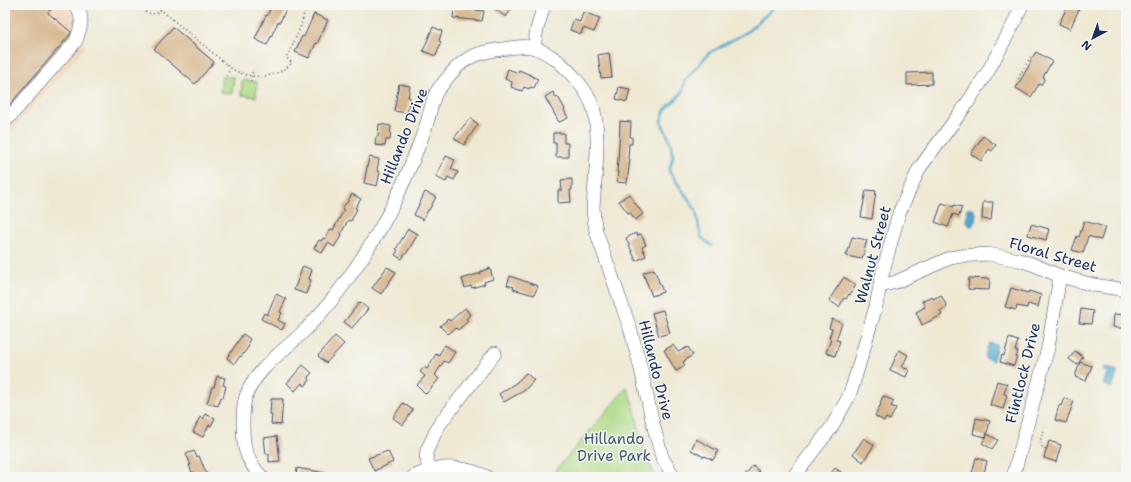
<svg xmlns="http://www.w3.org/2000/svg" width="1131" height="482" font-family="'Shantell Sans',sans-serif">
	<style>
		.built { fill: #f1d5bd }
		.green { fill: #adda86; stroke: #648472 }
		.water { fill: #4fa9cd; stroke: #356c96 }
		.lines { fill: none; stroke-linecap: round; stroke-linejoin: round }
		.stream { stroke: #4fa9cd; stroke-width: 2.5 }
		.building { fill: #d8b892 }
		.minor-casing { stroke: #3b4b70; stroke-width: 14 }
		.path { stroke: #3b4b70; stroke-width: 1.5; stroke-dasharray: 1 3; stroke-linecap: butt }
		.minor { stroke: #fff; stroke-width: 13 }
		.labels { text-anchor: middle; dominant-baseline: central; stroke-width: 3; stroke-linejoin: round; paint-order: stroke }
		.street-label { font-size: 15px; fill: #1b2f5e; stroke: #f6f6f2 }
		.park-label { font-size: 15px; fill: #405a68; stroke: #f6f6f2 }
	</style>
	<rect width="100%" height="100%" fill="#f6f6f2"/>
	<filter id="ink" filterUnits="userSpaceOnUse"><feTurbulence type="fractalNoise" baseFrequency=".025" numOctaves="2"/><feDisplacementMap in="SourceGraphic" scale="8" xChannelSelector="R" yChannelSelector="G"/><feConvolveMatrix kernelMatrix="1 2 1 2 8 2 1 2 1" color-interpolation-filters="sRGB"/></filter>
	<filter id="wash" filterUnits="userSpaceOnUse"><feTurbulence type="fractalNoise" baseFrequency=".012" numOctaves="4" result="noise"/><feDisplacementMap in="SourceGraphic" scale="16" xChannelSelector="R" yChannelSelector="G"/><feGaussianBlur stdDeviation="0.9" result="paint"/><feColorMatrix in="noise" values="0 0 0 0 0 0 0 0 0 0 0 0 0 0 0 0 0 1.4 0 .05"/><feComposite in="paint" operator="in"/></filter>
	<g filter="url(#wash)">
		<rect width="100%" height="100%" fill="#efe9d4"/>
		<!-- built -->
		<polygon class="built" points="5,5 75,5 76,40 86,46 5,138"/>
		<!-- green -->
		<g class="green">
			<polygon points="222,76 234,77 232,94 220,92"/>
			<polygon points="242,80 257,82 256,97 241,95"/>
			<polygon points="627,387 634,406 646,457 656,477 550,477"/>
		</g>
		<!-- water -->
		<g class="water">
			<path d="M 967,208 L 972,208 C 977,212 977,216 976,222 L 972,226 L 970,226 L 966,222 Z"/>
			<polygon points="989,343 997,345 993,361 985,358 985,355"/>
			<polygon points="1104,367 1118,371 1112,388 1103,384 1107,373 1103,370"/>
		</g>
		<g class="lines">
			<!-- stream -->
			<polyline class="stream" points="712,246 702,238 699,228 696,210 669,171 673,157 670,141 661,121 665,110 682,93 685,81 709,53 747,32 777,5"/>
		</g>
		<g id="blocks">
			<!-- building -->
			<g class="building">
				<polygon points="5,5 55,5 48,13 71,32 69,36 5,110"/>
				<polygon points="272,5 288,5 280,22 278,22 267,45 255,39 266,15 267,16"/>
				<polygon points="489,5 514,5 506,17"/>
				<polygon points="1068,5 1071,5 1079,9 1070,29 1059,24"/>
				<polygon points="465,7 473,8 473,10 484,11 482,21 453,18 454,8 465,9"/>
				<polygon points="583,12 600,18 594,32 583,28 581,34 570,30 574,19 580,22"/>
				<polygon points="314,14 328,20 317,44 316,43 309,58 295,52 302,36 304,37"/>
				<polygon points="173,27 214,62 195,84 154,49"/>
				<polygon points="433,27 442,31 439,41 441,42 436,56 423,51"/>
				<polygon points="1036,52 1052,61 1043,77 1045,78 1041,85 1039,84 1031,97 1016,88 1031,62 1030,61"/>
				<polygon points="609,53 612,77 601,78 598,55"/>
				<polygon points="508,69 518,73 519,70 533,76 533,77 538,79 534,88 530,87 529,89 524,87 522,91 511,87 512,82 505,79"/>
				<polygon points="932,72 932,84 907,85 907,73"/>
				<polygon points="399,84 410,86 408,97 410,97 407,113 394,111"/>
				<polygon points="619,87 630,89 627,102 616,99"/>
				<polygon points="553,92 556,98 558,97 565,109 564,110 568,118 559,122 545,97"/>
				<polygon points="470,118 478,124 464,145 454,138"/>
				<polygon points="620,121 631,122 630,137 632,137 632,144 629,144 628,159 630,159 627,183 617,182 618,172 617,172 619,145"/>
				<polygon points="379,124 391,126 390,140 386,140 385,146 375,145 376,137 378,137"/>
				<polygon points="553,133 564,133 564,143 568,143 568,157 556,157 556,143 553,143"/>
				<polygon points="983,136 996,145 992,151 989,149 981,161 971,154"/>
				<polygon points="446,156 455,160 451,169 458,172 454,180 448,177 446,182 436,177"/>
				<polygon points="369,157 379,159 377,171 380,172 377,186 364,183"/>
				<polygon points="572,179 572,190 570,190 571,202 558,203 558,190 562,190 561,180"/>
				<polygon points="866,190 876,191 872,219 861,217"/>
				<polygon points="425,192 436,197 429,210 428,210 423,220 414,215"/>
				<polygon points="352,194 361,199 355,208 357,209 351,221 348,220 341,234 342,235 334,247 328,243 322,253 314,248 319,240 321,241 323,238 325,239 331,229 333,230 344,210 342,209 346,203 347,203"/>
				<polygon points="629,194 643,214 635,220 630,212 628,213 619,201"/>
				<polygon points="983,202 993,202 991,220 982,219"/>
				<polygon points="942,203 954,207 954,205 962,207 959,216 953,214 948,227 935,222"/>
				<polygon points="1084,221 1105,227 1101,240 1088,236 1083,253 1072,250 1077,236 1079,237"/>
				<polygon points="1031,224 1049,229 1046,240 1028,235"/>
				<polygon points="408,229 418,234 406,254 405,254 402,259 395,255 398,250 396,249"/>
				<polygon points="636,233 637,236 641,234 646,245 642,247 646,256 636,261 626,238"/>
				<polygon points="852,237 867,240 862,259 846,256 848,248 849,248"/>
				<polygon points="303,266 312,270 309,279 311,280 306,294 294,290"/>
				<polygon points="387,267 396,272 381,294 372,288"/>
				<polygon points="490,268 493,279 484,282 485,284 472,288 471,286 465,288 462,279 481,273 480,272"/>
				<polygon points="654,269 663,292 652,296 643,273"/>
				<polygon points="510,276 538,286 534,295 513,289 514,287 507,285"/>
				<polygon points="844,277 856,285 850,295 849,294 846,299 844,298 839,307 829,300"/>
				<polygon points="969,278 990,279 989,290 968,289"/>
				<polygon points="1011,288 1028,293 1029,291 1041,295 1038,307 1028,304 1027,308 1017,306 1016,310 1005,307"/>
				<polygon points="276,294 286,299 280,312 282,313 278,320 285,324 282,330 261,319 264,313 267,315"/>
				<polygon points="941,295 947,307 940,311 942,315 922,325 916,312 925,307 922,301 932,296 933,299"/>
				<polygon points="360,302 368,309 352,328 344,322"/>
				<polygon points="465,308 470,315 466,319 468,321 458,330 456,328 448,334 440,326 448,319 450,321"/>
				<polygon points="1081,309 1093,311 1091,324 1079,323"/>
				<polygon points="663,310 670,333 659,336 652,313"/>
				<polygon points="1114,314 1126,315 1126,329 1113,327"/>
				<polygon points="832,319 842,323 836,340 840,341 835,356 826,353 831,339 829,338 832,329 829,328"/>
				<polygon points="243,334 250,339 247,344 249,346 241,357 240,356 234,364 227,358"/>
				<polygon points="335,336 344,344 326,363 318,356"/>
				<polygon points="1009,338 1018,341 1015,351 1018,351 1014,366 1000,362 1002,355 1004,356"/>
				<polygon points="445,345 455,352 448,363 444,361 435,375 439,379 426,394 417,385 425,376 420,372 424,367 427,369 436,354 438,356"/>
				<polygon points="673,345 678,352 688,347 693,355 685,360 685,361 683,362 685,366 676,371 664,350"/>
				<polygon points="899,350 908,355 902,367 909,370 906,377 890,370"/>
				<polygon points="1075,351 1083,357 1077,365 1069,359"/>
				<polygon points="1080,362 1092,366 1086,381 1075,377"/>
				<polygon points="303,365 312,373 308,377 310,380 305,386 302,383 295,391 287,383"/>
				<polygon points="526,373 534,380 525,390 504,402 499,394 517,382"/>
				<polygon points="217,376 225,378 223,385 226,386 223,398 221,397 218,406 207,403 212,387 214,387"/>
				<polygon points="997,381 1007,384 1004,394 1007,395 1003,409 990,405"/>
				<polygon points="883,396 894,401 891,406 896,408 890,420 886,418 884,421 875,416 881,404 880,403"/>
				<polygon points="1064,398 1074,401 1066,423 1055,420 1059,405 1061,406"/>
				<polygon points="271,399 283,399 281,425 271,424 272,414 270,414"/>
				<polygon points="403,403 413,410 403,425 393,418"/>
				<polygon points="205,414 215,418 211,426 209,425 203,437 193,432 200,417 203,419"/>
				<polygon points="976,418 990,421 986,437 987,434 998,440 992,449 982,443 986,437 973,434"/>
				<polygon points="277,436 280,461 269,462 269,454 266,454 264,438"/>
				<polygon points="864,438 874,445 863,462 853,454"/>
				<polygon points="696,439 718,451 713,460 705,456 704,457 691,450"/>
				<polygon points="1049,441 1061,445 1056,462 1044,458"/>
				<polygon points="194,451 197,457 199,456 208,477 196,477 194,472 192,473 189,465 191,465 186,454"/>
				<polygon points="388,451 393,462 374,471 368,458"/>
				<polygon points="976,458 987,461 983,477 971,477"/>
				<polygon points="753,466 759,471 754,477 744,477"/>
				<polygon points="297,468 325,473 325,477 296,477"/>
				<polygon points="835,468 847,477 828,477"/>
			</g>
		</g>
	</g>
	<g filter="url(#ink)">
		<use href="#blocks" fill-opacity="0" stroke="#3b4b70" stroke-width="1"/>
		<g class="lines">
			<defs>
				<g id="minor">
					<polyline points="534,47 537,29 544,5"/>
					<path d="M 5,122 L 76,41 C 81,27 85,17 75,5"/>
					<polyline points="880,286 896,282 950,258 961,256 988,254 1019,260 1032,264 1060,276 1094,285 1126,290"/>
					<polyline points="429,470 426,455 427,450 439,425 495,353"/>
					<path d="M 262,477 C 255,470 249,461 246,452 C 242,439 242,408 246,396 C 257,367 286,350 306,329 C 321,314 335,297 347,280 C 367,252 385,223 399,192 C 409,171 418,148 426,126 C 430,115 431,103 436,93 C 438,89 442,85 445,81 C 462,58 474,53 502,49 C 529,45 535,44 558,61 C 564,66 569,71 574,77 C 581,85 587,92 591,102 C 602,127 595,178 593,207 L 594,219 L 596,231 L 630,328 L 641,369 L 653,424 L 662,457 L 674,477"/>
					<path d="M 413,477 C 418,475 423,472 428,471 C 447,465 469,468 487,477"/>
					<polyline points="793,477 831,428 848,398 853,385 876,306 882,275 899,213 919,169 966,105 987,73 1014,23 1022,5"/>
					<polyline points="1013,477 1048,348 1060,276"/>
				</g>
			</defs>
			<!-- minor casing -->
			<use href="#minor" class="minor-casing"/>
			<!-- path -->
			<g class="path">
				<path d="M 149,5 L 153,8 L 160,9 L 232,69 C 251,80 276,79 292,63 L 286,57 C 292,47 297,36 301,25 C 303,19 304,10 309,5"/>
				<polyline points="310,5 312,5"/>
				<path d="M 145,12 C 155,16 158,13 165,5"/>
				<polyline points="227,76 228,73 230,69"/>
				<polyline points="251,81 253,69"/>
				<polyline points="1016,82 1031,56"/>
				<path d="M 1044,431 C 1040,439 1038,445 1046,450"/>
			</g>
			<!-- minor -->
			<use href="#minor" class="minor"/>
		</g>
	</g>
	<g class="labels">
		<!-- street labels -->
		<g class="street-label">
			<text transform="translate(404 136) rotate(-68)">Hillando Drive</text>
			<text transform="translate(873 255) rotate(-75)">Walnut Street</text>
			<text transform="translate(1053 255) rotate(16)">Floral Street</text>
			<text transform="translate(656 370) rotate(76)">Hillando Drive</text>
			<text transform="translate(1023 373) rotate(-76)">Flintlock Drive</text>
		</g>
		<!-- park labels -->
		<g class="park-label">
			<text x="614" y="439">Hillando<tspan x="614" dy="17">Drive Park</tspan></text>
		</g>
	</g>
	<!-- margin -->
	<rect width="1131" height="482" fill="none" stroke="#f6f6f2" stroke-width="20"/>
	<!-- north arrow -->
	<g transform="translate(1093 38) rotate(221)" stroke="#f6f6f2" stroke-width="3" paint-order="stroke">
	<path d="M0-3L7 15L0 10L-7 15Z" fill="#1b2f5e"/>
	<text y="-6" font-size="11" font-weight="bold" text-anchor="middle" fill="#1b2f5e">N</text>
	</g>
</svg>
